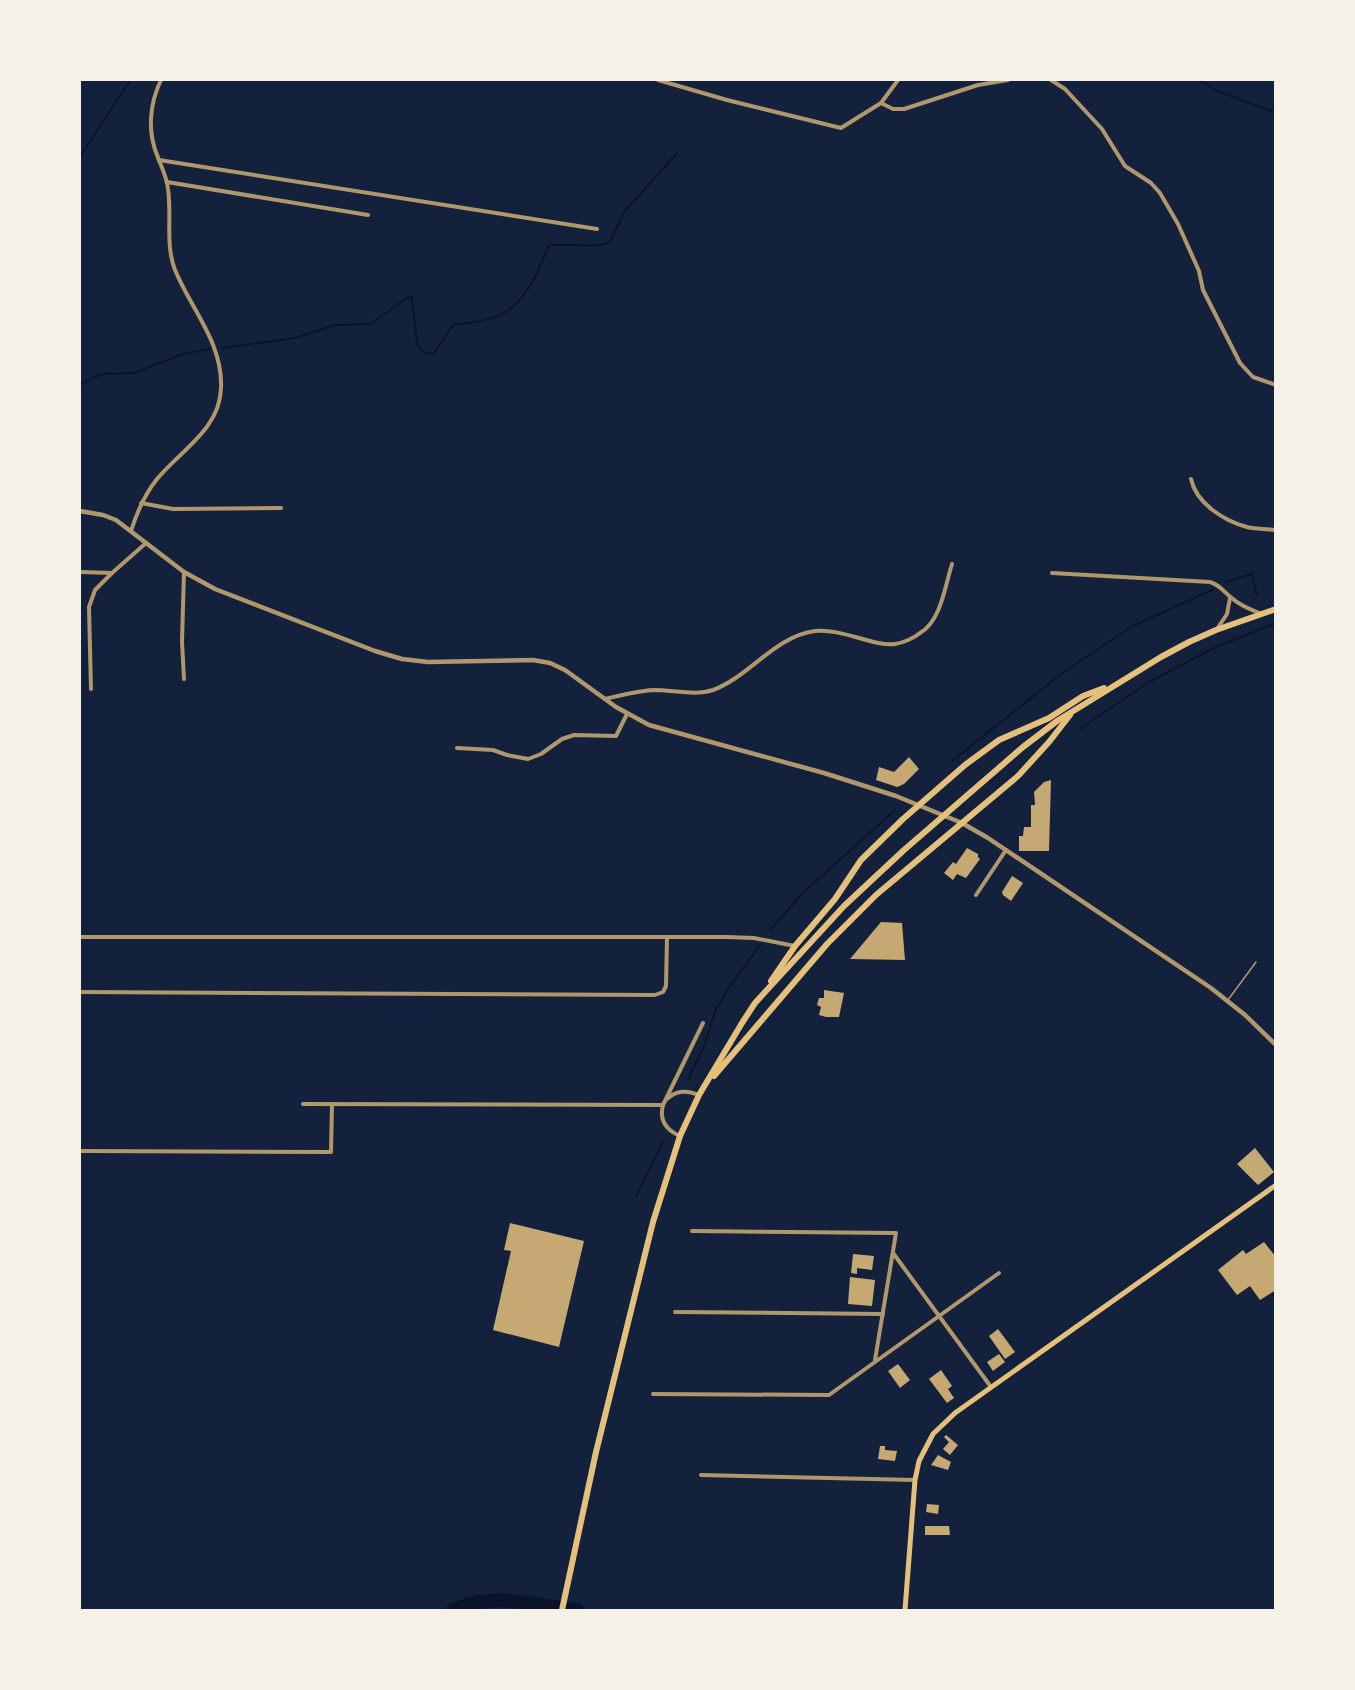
<svg xmlns="http://www.w3.org/2000/svg" width="1355" height="1690" font-family="Lato,sans-serif">
	<style>
		.lines { fill: none; stroke-linecap: round; stroke-linejoin: round }
		.stream { stroke: #0b132b; stroke-width: 2 }
		.river { stroke: #0b132b; stroke-width: 14 }
		.building { fill: #c6a872 }
		.service { stroke: #b1986c; stroke-width: 1.5 }
		.minor { stroke: #b1986c; stroke-width: 4 }
		.tertiary { stroke: #b1986c; stroke-width: 4.5 }
		.secondary { stroke: #e5c07b; stroke-width: 5 }
		.trunk { stroke: #e5c07b; stroke-width: 6 }
	</style>
	<rect width="100%" height="100%" fill="#14213d"/>
	<g class="lines">
		<!-- stream -->
		<g class="stream">
			<polyline points="1200,80 1215,90 1276,113"/>
			<polyline points="80,157 130,80"/>
			<path d="M 222,348 L 295,338 L 335,325 L 370,324 L 410,296 L 412,298 L 417,344 L 423,352 L 431,354 L 435,352 L 453,325 C 467,323 482,322 495,317 C 525,307 538,272 549,245 C 566,243 596,249 610,242 L 625,211 L 677,153"/>
			<polyline points="80,384 102,374 134,373 183,354 210,349"/>
			<polyline points="1226,582 1252,574 1257,596"/>
			<polyline points="1080,729 1149,682 1216,647 1276,623"/>
			<polyline points="952,761 1061,674 1131,627 1214,589"/>
			<polyline points="770,930 805,891 895,810"/>
			<polyline points="688,1080 704,1046 716,1009 730,986 760,945"/>
			<polyline points="636,1196 663,1142"/>
			<polyline points="522,1610 527,1602"/>
		</g>
		<!-- river -->
		<polyline class="river" points="453,1610 477,1602 505,1600 577,1610"/>
	</g>
	<!-- building -->
	<g class="building">
		<polygon points="909,757 919,769 904,784 897,787 876,780 879,767 894,772"/>
		<polygon points="1051,780 1049,851 1019,851 1019,836 1023,836 1024,827 1031,827 1031,805 1035,805 1034,792 1044,782"/>
		<polygon points="967,848 978,854 978,857 980,859 966,878 957,874 953,880 944,873 953,862 956,864"/>
		<polygon points="1012,876 1023,883 1011,901 1003,895 1002,892"/>
		<polygon points="881,922 902,923 905,960 850,959"/>
		<polygon points="824,990 844,993 839,1017 826,1017 819,1015 821,1007 817,1005 819,998 824,998"/>
		<polygon points="1255,1148 1274,1172 1258,1185 1237,1164"/>
		<polygon points="510,1223 584,1241 559,1347 493,1330 511,1251 504,1250"/>
		<polygon points="1264,1242 1276,1257 1276,1290 1260,1300 1250,1286 1237,1295 1218,1270 1243,1250 1246,1254"/>
		<polygon points="853,1254 874,1256 872,1270 857,1268 857,1274 851,1273"/>
		<polygon points="850,1277 875,1280 872,1306 848,1304"/>
		<polygon points="998,1329 1015,1352 1005,1359 989,1336"/>
		<polygon points="999,1354 1005,1362 993,1371 987,1362"/>
		<polygon points="898,1364 910,1380 900,1388 888,1371"/>
		<polygon points="941,1370 952,1386 948,1389 954,1398 947,1403 929,1379"/>
		<polygon points="946,1435 958,1445 950,1455 943,1449 949,1442 944,1437"/>
		<polygon points="880,1446 885,1446 885,1450 897,1451 895,1461 878,1459"/>
		<polygon points="938,1455 951,1462 948,1470 931,1465"/>
		<polygon points="927,1504 939,1505 938,1514 926,1512"/>
		<polygon points="925,1526 949,1526 950,1535 925,1535"/>
	</g>
	<g class="lines">
		<!-- service -->
		<polyline class="service" points="1228,1000 1256,962"/>
		<!-- minor -->
		<g class="minor">
			<polyline points="658,80 727,100 841,128 881,103 898,80"/>
			<polyline points="1051,80 1065,89 1102,129 1125,166 1151,183 1160,193 1178,224 1199,271 1203,290 1240,363 1253,377 1276,385"/>
			<polyline points="881,103 893,109 904,109 978,85 1008,80"/>
			<polyline points="159,160 597,229"/>
			<polyline points="167,182 368,215"/>
			<path d="M 1191,479 C 1196,503 1224,521 1247,527 C 1256,529 1266,529 1276,530"/>
			<polyline points="141,503 173,509 281,508"/>
			<path d="M 131,531 C 137,512 145,494 157,479 C 181,450 220,429 221,388 C 223,343 191,309 175,270 C 165,244 172,216 168,189 C 167,177 161,166 157,155 C 147,130 150,103 161,80"/>
			<polyline points="80,572 112,573 146,543"/>
			<path d="M 1052,573 L 1210,582 C 1221,585 1224,593 1233,599 C 1241,606 1250,609 1259,613"/>
			<polyline points="1217,629 1227,614 1230,598"/>
			<polyline points="184,679 182,642 184,572"/>
			<polyline points="91,689 89,607 95,590 112,573"/>
			<path d="M 605,699 C 621,695 637,691 654,690 C 673,690 695,696 713,690 C 749,677 775,636 815,631 C 842,628 874,647 895,644 C 903,643 914,638 920,633 C 941,621 945,586 952,564"/>
			<polyline points="457,748 493,750 507,755 528,759 541,754 562,739 574,735 616,736 627,714"/>
			<polyline points="976,895 1006,850"/>
			<polyline points="80,937 726,937 754,938 795,946"/>
			<polyline points="80,992 655,995 663,992 666,986 667,937"/>
			<path d="M 667,1099 C 677,1090 686,1090 699,1095"/>
			<polyline points="303,1104 663,1105 703,1023"/>
			<path d="M 663,1105 C 659,1120 666,1130 680,1136"/>
			<polyline points="80,1151 331,1152 332,1104"/>
			<polyline points="692,1231 896,1233 875,1360"/>
			<polyline points="893,1253 991,1387"/>
			<polyline points="675,1312 883,1314"/>
			<polyline points="653,1394 829,1395 999,1273"/>
			<polyline points="701,1475 915,1480"/>
		</g>
		<!-- tertiary -->
		<polyline class="tertiary" points="80,511 103,515 116,520 184,572 215,589 375,651 402,659 428,662 533,660 550,663 565,670 616,707 649,725 824,773 896,796 962,823 988,838 1211,988 1245,1015 1276,1045"/>
		<!-- secondary -->
		<polyline class="secondary" points="905,1610 915,1480 919,1461 933,1434 955,1413 1276,1185"/>
		<!-- trunk -->
		<g class="trunk">
			<polyline points="771,981 795,946 835,899 861,860 903,819 965,765 999,740 1049,718 1083,696 1104,688"/>
			<polyline points="714,1076 827,944 876,895 1018,776 1049,742 1070,715"/>
			<polyline points="562,1610 596,1452 653,1222 680,1136 699,1095 742,1023 755,1003 844,906 904,850 1023,747 1057,721 1161,657 1189,642 1216,630 1276,609"/>
		</g>
	</g>
	<!-- border -->
	<rect width="1355" height="1690" fill="none" stroke="#f6f1e7" stroke-width="162"/>
</svg>
